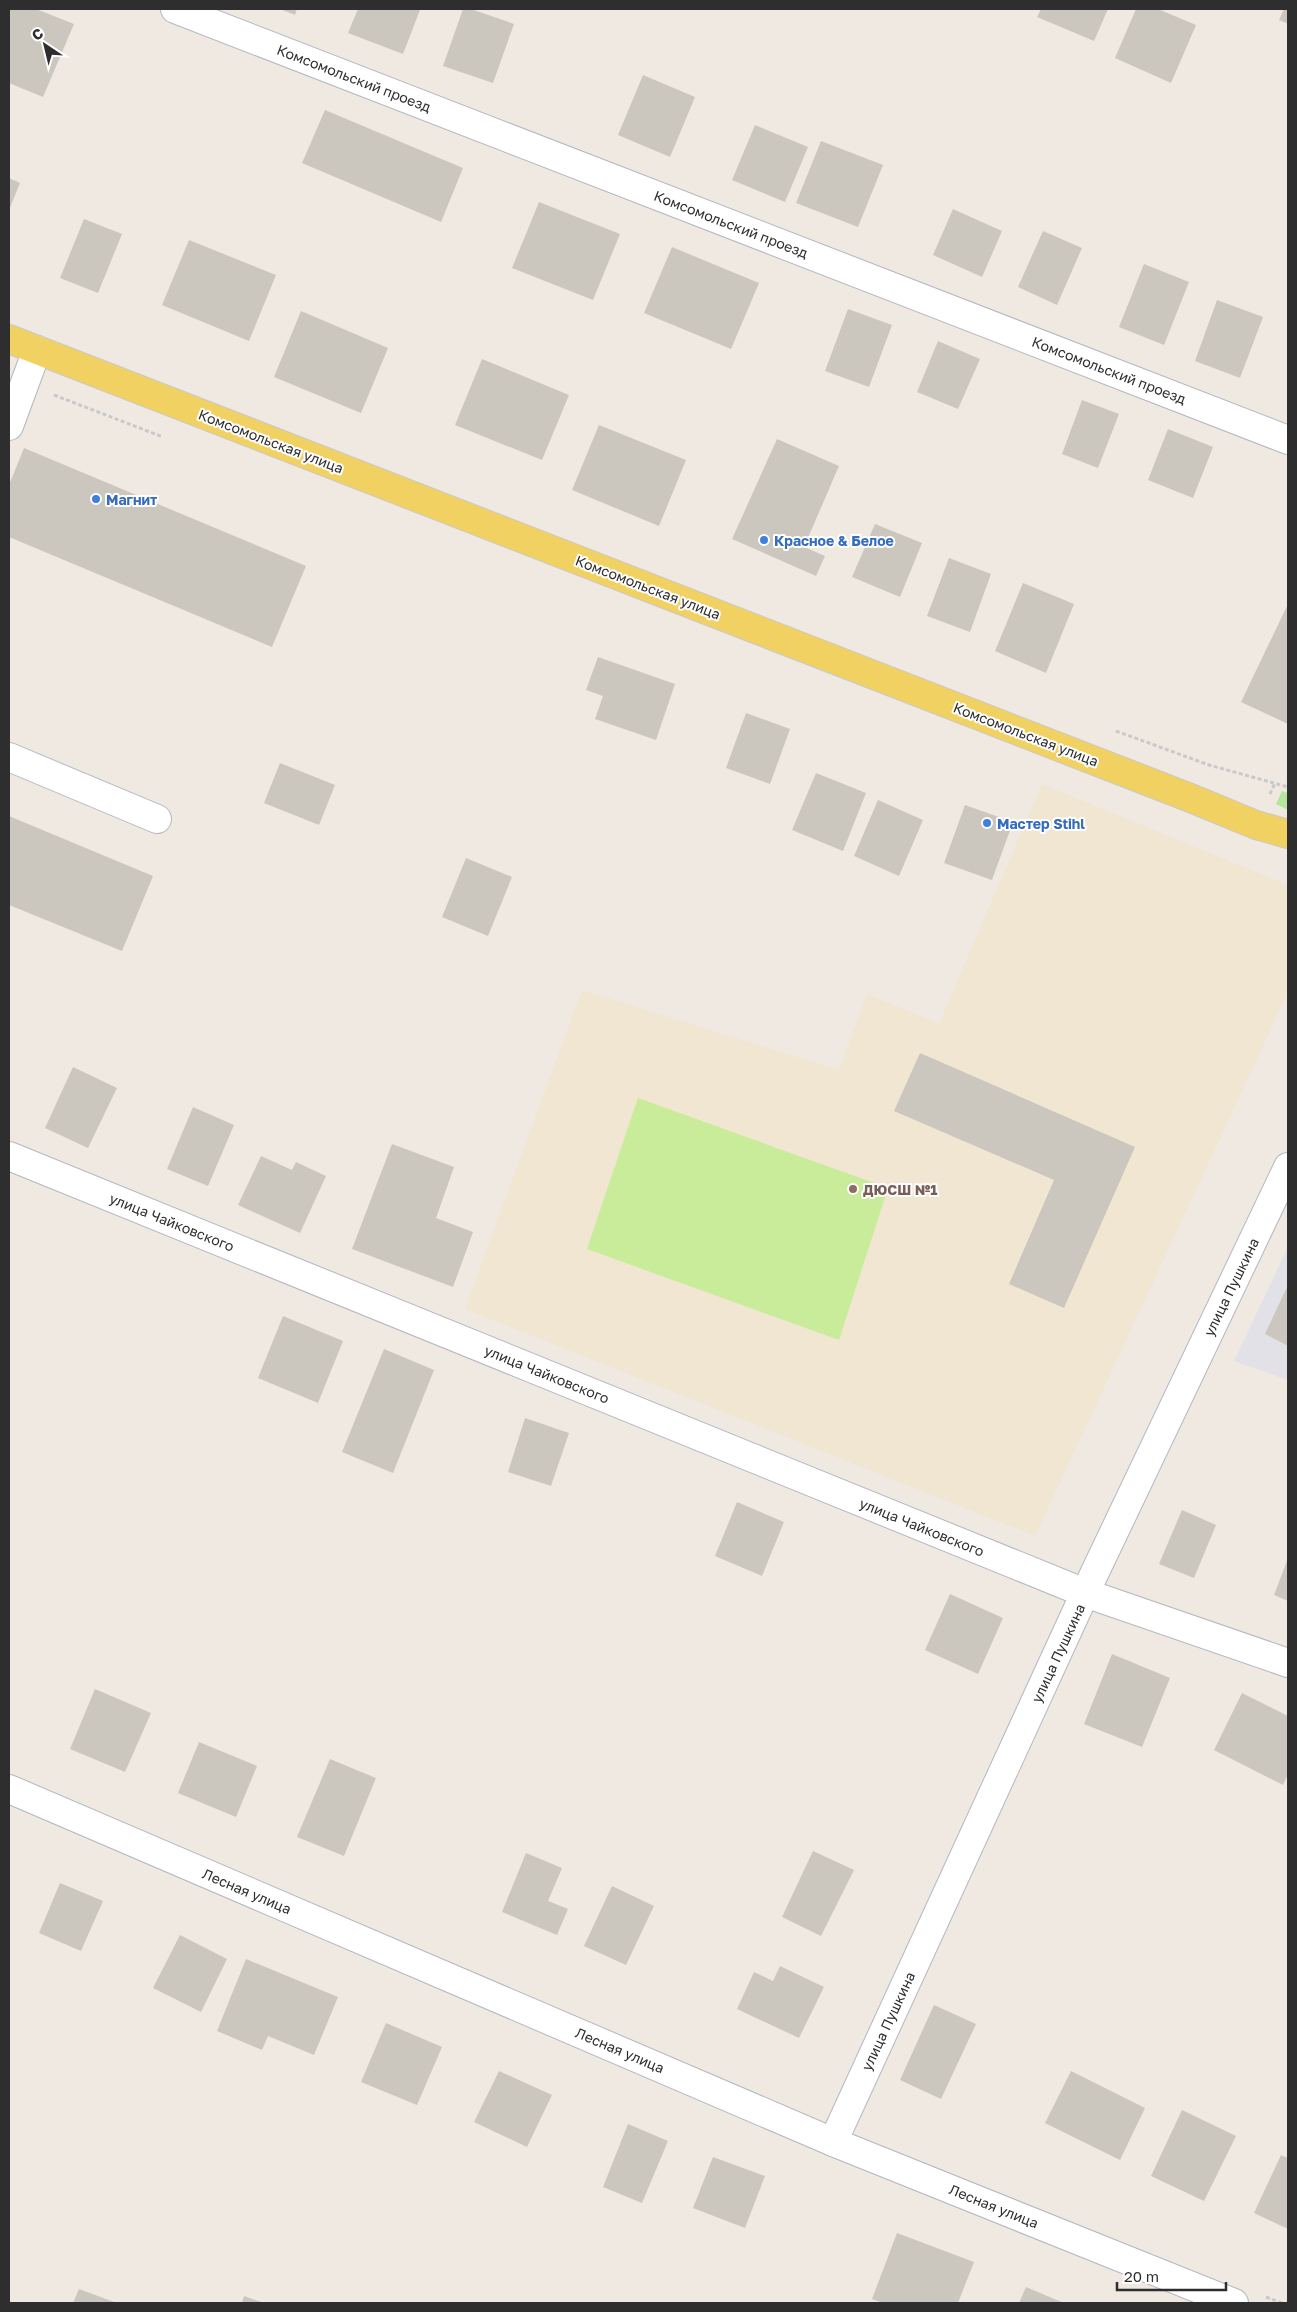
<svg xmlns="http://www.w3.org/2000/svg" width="1297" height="2312" font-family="'Golos Text',sans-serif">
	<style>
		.industrial { fill: #e3e1e8 }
		.education { fill: #f0e6d1 }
		.green { fill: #b6e59e }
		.pitch { fill: #c9ec9a }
		.building { fill: #cbc7bf }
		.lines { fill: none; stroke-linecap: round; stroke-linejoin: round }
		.minor-casing { stroke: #b4b7c1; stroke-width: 30 }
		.major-casing { stroke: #c9c9c9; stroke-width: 30 }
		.path { stroke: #c9c9c9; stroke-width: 3; stroke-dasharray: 4 2.5; stroke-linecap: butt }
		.minor { stroke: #fff; stroke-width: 28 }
		.major { stroke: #f2d163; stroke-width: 28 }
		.shop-dot { fill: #3f7fe0; stroke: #fff; stroke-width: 2 }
		.education-dot { fill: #8d6e63; stroke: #fff; stroke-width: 2 }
		.labels { text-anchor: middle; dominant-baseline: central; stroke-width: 4; stroke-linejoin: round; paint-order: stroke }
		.street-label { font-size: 14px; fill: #2e2e2e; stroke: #fff }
		.shop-label { font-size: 14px; font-weight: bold; fill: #366cbe; stroke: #fff; text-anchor: start }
		.education-label { font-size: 14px; font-weight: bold; fill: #785e54; stroke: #fff; text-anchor: start }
	</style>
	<rect width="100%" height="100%" fill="#efe9e1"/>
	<!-- industrial -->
	<polygon class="industrial" points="1288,1247 1288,1380 1234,1361"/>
	<!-- education -->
	<polygon class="education" points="1042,784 1288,885 1288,992 1035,1536 465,1309 582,990 839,1070 867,994 939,1024"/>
	<!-- green -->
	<polygon class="green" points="1282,791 1288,793 1288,810 1276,804"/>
	<!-- pitch -->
	<polygon class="pitch" points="638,1098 888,1188 839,1340 587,1249"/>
	<!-- building -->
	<g class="building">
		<polygon points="9,9 36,9 74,24 43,97 9,83"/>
		<polygon points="280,9 297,9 295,15"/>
		<polygon points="358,9 420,10 403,54 348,33"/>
		<polygon points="463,9 471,9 514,24 493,83 443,66"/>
		<polygon points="1041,9 1108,9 1094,41 1037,17"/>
		<polygon points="1136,9 1158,9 1196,25 1171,83 1115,58"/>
		<polygon points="1284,9 1288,9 1288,24 1279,20"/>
		<polygon points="643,75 695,97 670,157 618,135"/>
		<polygon points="325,110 463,168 441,222 302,163"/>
		<polygon points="755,125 808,147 785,202 732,180"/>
		<polygon points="821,141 883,165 858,227 796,203"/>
		<polygon points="9,178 20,183 9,210"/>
		<polygon points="539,202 620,234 593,300 512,268"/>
		<polygon points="953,209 1002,231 982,277 933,255"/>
		<polygon points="84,219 122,234 98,293 60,278"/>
		<polygon points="1043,231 1082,248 1057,305 1018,287"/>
		<polygon points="189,240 276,275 249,341 162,305"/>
		<polygon points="672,247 759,283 731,349 644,313"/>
		<polygon points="1144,264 1189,282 1164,345 1119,327"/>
		<polygon points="1217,300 1263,317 1240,378 1195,361"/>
		<polygon points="848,309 892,325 869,387 825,371"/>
		<polygon points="301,311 388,348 361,413 274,377"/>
		<polygon points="938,341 980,359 958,409 917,392"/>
		<polygon points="482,359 569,395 542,460 455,425"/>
		<polygon points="1082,400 1119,414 1098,468 1062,454"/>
		<polygon points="599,425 686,460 659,526 572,490"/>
		<polygon points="1168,429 1213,447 1193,498 1148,480"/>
		<polygon points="777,439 839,466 804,547 825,556 816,576 732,539"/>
		<polygon points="24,448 306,566 272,647 9,537 9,485"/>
		<polygon points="875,524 922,543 900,597 852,577"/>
		<polygon points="949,558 991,574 970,632 927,616"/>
		<polygon points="1023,583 1074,604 1046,673 995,651"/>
		<polygon points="1288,604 1288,724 1241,702"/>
		<polygon points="598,657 675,684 656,740 595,719 603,696 586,690"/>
		<polygon points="746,713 790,729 770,784 726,768"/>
		<polygon points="280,763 335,785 319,825 264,803"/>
		<polygon points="816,773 866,793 843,851 792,830"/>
		<polygon points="878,800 923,820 899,876 854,856"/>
		<polygon points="965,805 1013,822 992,880 944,863"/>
		<polygon points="9,816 153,876 122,951 9,905"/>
		<polygon points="466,858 512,877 488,936 442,917"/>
		<polygon points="920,1053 1135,1147 1064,1308 1009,1284 1054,1180 894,1111"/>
		<polygon points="73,1067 117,1088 88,1148 45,1128"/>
		<polygon points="193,1107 234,1125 208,1186 167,1169"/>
		<polygon points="392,1144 454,1167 436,1218 473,1232 453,1287 352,1249"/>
		<polygon points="261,1156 292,1170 296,1162 326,1176 300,1233 238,1205"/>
		<polygon points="1288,1285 1288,1346 1265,1334"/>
		<polygon points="283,1316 343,1341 318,1403 258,1378"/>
		<polygon points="384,1349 434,1370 393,1473 342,1452"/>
		<polygon points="525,1418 569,1433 551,1486 508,1472"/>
		<polygon points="737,1502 784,1522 762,1576 715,1556"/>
		<polygon points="1182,1510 1216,1525 1194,1578 1159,1564"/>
		<polygon points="1288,1558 1288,1601 1274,1595"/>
		<polygon points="950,1594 1003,1618 978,1674 925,1650"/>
		<polygon points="1112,1654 1170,1678 1142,1747 1084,1724"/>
		<polygon points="95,1689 151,1713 125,1772 70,1749"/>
		<polygon points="1242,1693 1288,1716 1288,1774 1283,1785 1214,1750"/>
		<polygon points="199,1742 257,1766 236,1817 178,1793"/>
		<polygon points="330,1759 376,1778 344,1856 297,1837"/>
		<polygon points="813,1851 854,1870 821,1936 782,1917"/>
		<polygon points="526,1853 562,1868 548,1901 568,1909 557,1935 502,1912"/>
		<polygon points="60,1883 103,1901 81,1951 39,1933"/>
		<polygon points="612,1886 654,1906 626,1965 584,1946"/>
		<polygon points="180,1935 227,1959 201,2012 153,1988"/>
		<polygon points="246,1959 338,1997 314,2055 268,2036 262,2050 217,2031"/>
		<polygon points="780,1966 824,1987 799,2038 737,2009 754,1972 773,1981"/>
		<polygon points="934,2005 976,2024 941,2099 900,2080"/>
		<polygon points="386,2023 442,2047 417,2105 361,2082"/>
		<polygon points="499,2071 552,2095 527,2147 474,2122"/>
		<polygon points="1071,2071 1145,2108 1120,2160 1045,2123"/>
		<polygon points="1182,2110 1236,2136 1204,2201 1151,2176"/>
		<polygon points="628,2124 668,2141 642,2203 603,2187"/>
		<polygon points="1281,2155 1288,2158 1288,2229 1254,2213"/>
		<polygon points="713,2157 765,2176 745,2228 693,2208"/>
		<polygon points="897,2233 974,2262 958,2303 883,2303 872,2299"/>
		<polygon points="1026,2287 1064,2303 1019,2303"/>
		<polygon points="79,2289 117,2303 73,2303"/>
		<polygon points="244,2296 264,2303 242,2303"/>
	</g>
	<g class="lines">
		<defs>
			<g id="minor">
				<polyline points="175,9 1288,440"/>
				<polyline points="9,426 37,350"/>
				<polyline points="9,757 157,819"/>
				<polyline points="9,1156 1085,1593 1288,1663"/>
				<polyline points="9,1789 833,2142 1234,2303"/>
				<polyline points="833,2142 1085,1593 1288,1167"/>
			</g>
			<polyline id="major" points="9,339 1193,799 1256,825 1288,834"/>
		</defs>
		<!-- minor casing -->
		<use href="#minor" class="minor-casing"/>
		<!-- major casing -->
		<use href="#major" class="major-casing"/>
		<!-- path -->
		<g class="path">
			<polyline points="54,395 163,437"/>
			<polyline points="1116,731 1209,765 1288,787"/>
			<polyline points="1270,794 1275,783"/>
			<polyline points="1266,2297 1282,2303"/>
		</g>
		<!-- minor -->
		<use href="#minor" class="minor"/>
		<!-- major -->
		<use href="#major" class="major"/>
	</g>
	<!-- markers -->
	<g class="shop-dot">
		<circle cx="96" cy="499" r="5"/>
		<circle cx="764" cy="540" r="5"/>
		<circle cx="987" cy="823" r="5"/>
	</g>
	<circle class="education-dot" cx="853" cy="1189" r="5"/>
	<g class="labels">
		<!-- street labels -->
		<g class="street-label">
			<text transform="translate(354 78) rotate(21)">Комсомольский проезд</text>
			<text transform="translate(731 224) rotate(21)">Комсомольский проезд</text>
			<text transform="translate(1109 370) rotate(21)">Комсомольский проезд</text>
			<text transform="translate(271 441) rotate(21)">Комсомольская улица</text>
			<text transform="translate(648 587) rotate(21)">Комсомольская улица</text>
			<text transform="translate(1026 734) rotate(21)">Комсомольская улица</text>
			<text transform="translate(172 1222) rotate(22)">улица Чайковского</text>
			<text transform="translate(1231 1287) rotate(-64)">улица Пушкина</text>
			<text transform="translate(547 1374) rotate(22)">улица Чайковского</text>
			<text transform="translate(922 1527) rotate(22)">улица Чайковского</text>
			<text transform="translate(1058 1653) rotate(-65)">улица Пушкина</text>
			<text transform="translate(247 1891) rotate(23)">Лесная улица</text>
			<text transform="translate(888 2021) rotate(-65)">улица Пушкина</text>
			<text transform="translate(620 2050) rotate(23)">Лесная улица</text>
			<text transform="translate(994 2206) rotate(22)">Лесная улица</text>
		</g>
		<!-- shop labels -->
		<g class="shop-label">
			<text x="106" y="499">Магнит</text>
			<text x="774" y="540">Красное &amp; Белое</text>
			<text x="997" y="823">Мастер Stihl</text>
		</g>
		<!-- education labels -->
		<g class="education-label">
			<text x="863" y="1189">ДЮСШ №1</text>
		</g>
	</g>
	<!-- border -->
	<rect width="1297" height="2312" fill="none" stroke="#2e2e2e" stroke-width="20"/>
	<!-- north arrow -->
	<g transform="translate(45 45) rotate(325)" stroke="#ffffff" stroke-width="4" paint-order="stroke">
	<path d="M0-4L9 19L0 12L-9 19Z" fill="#2e2e2e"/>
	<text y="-8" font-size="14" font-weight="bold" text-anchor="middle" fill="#2e2e2e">С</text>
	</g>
	<!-- scale -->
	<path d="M1117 2282v8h109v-8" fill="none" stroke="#2e2e2e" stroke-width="2.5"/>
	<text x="1124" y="2282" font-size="15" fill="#2e2e2e" stroke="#ffffff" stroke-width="4" paint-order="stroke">20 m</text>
</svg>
